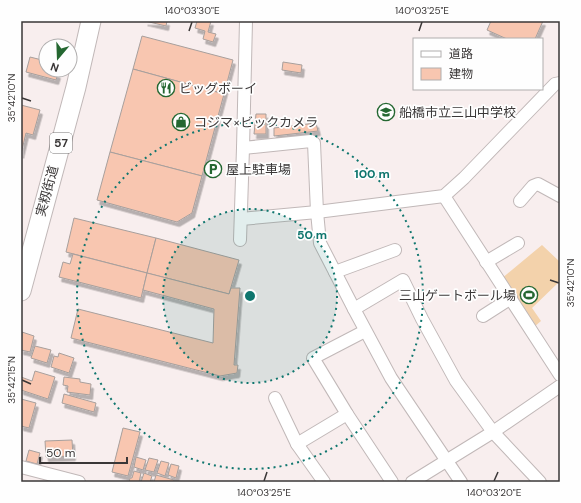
<svg xmlns="http://www.w3.org/2000/svg" width="581" height="503" font-family="'DM Sans','Noto Sans JP',sans-serif">
	<style>
		.grass { fill: #f3d2ab }
		.building { fill: #f8c6b0; stroke: #a79f9c; filter: url(#shadow) }
		.lines { fill: none; stroke-linecap: round; stroke-linejoin: round }
		.street-casing { stroke: #c1b8b8; stroke-width: 14 }
		.primary-casing { stroke: #c1b8b8; stroke-width: 21 }
		.street { stroke: #fff; stroke-width: 12 }
		.primary { stroke: #fff; stroke-width: 19 }
		.ticks { fill: none; stroke: #3a3737; stroke-width: 1.5 }
		.ring { fill: none; stroke: #0f766e; stroke-width: 2; stroke-dasharray: 2 4 }
		.labels { text-anchor: middle; dominant-baseline: central; stroke-width: 3.5; stroke-linejoin: round; paint-order: stroke }
		.shield { fill: #fefefe; stroke: #757373; stroke-width: 1 }
		.shield-label { font-size: 12px; font-weight: bold; fill: #3a3737 }
		.poi-label { font-size: 13px; fill: #3a3737; stroke: #fefefe; text-anchor: start }
		.street-label { font-size: 13px; fill: #3a3737; stroke: #fefefe }
		.centre { fill: #0f766e; stroke: #fefefe; stroke-width: 2 }
		.ring-label { font-size: 12px; text-anchor: middle; font-weight: bold; fill: #0f766e; stroke: #fefefe; stroke-width: 3.5; stroke-linejoin: round; paint-order: stroke }
		.neatline { fill: none; stroke: #3a3737; stroke-width: 1.5 }
		.ticks-label { font-size: 10px; text-anchor: middle; fill: #3a3737 }
	</style>
	<defs>
		<filter id="shadow"><feDropShadow dx="2.5" dy="4.5" stdDeviation="0" flood-color="#0004"/></filter>
	</defs>
	<rect width="100%" height="100%" fill="#f8eeee"/>
	<!-- grass -->
	<polygon class="grass" points="542,245 560,262 560,281 532,308 541,321 534,327 501,279"/>
	<!-- building -->
	<g class="building">
		<polygon points="145,21 167,21 166,26"/>
		<polygon points="197,21 211,21 208,32 216,34 213,42 203,39 205,31 195,28"/>
		<polygon points="491,21 543,21 535,39 507,39 487,30"/>
		<polygon points="142,36 233,60 224,94 133,69"/>
		<polygon points="30,57 46,61 46,70 55,70 54,73 58,74 56,80 26,72"/>
		<polygon points="283,62 302,65 301,73 282,70"/>
		<polygon points="133,69 224,94 202,176 110,152"/>
		<polygon points="21,105 40,110 33,135 26,133 21,154"/>
		<polygon points="256,114 266,114 266,134 254,134"/>
		<polygon points="316,123 318,131 274,136 274,128"/>
		<polygon points="110,152 202,176 192,213 177,222 97,200"/>
		<polygon points="74,218 156,238 147,273 66,252"/>
		<polygon points="156,238 239,260 229,294 147,273"/>
		<polygon points="73,254 147,273 141,298 59,277 63,262 70,264"/>
		<polygon points="147,273 229,294 231,288 240,288 234,365 238,365 237,373 220,376 71,338 78,309 213,343 214,309 143,290"/>
		<polygon points="22,332 34,336 30,352 21,350"/>
		<polygon points="35,346 51,350 47,363 31,358"/>
		<polygon points="59,353 74,358 69,373 51,367 54,356 58,357"/>
		<polygon points="35,371 55,377 48,399 21,390 21,377 32,381"/>
		<polygon points="64,377 80,379 80,382 91,384 90,395 67,392 68,386 63,385"/>
		<polygon points="64,394 96,403 94,412 62,403"/>
		<polygon points="21,399 36,403 29,428 21,426"/>
		<polygon points="123,428 140,432 128,476 112,472"/>
		<polygon points="72,440 73,456 46,457 45,441"/>
		<polygon points="29,450 40,453 37,464 26,461"/>
		<polygon points="136,457 146,460 143,470 134,467"/>
		<polygon points="149,458 158,460 154,472 145,470"/>
		<polygon points="161,461 169,463 165,476 157,473"/>
		<polygon points="171,464 179,466 176,478 168,475"/>
		<polygon points="134,471 141,473 139,482 129,482 130,478 132,478"/>
		<polygon points="144,473 152,476 150,482 141,482"/>
		<polygon points="156,475 174,480 174,482 154,482"/>
	</g>
	<g class="lines">
		<defs>
			<g id="street">
				<polyline points="246,21 243,148 311,141 314,143 317,212 320,243 354,309 391,378 461,482"/>
				<polyline points="444,196 560,375"/>
				<polyline points="520,201 533,186 538,184 560,196"/>
				<polyline points="241,219 317,212 444,196 464,178 555,84 560,83"/>
				<polyline points="240,240 243,148"/>
				<polyline points="486,262 518,243"/>
				<polyline points="335,272 395,250"/>
				<polyline points="354,309 403,280 422,319 456,381 493,432 540,482"/>
				<polyline points="483,316 511,298"/>
				<polyline points="365,331 313,358 347,414 392,482"/>
				<polyline points="275,398 297,444 324,482"/>
				<polyline points="297,444 347,414"/>
				<polyline points="21,467 79,482"/>
				<polyline points="412,482 493,432 560,386"/>
			</g>
			<polyline id="primary" points="21,291 76,87 91,21"/>
		</defs>
		<!-- street casing -->
		<use href="#street" class="street-casing"/>
		<!-- primary casing -->
		<use href="#primary" class="primary-casing"/>
		<!-- street -->
		<use href="#street" class="street"/>
		<!-- primary -->
		<use href="#primary" class="primary"/>
	</g>
	<!-- ticks -->
	<path class="ticks" d="M 189,31 L 192,22M 419,31 L 422,22M 22,98 L 31,101M 550,280 L 559,283M 22,380 L 31,384M 264,481 L 267,472M 494,481 L 498,472"/>
	<!-- distance rings -->
	<circle cx="250" cy="296" r="87" fill="#0f766e" fill-opacity=".12"/>
	<g class="ring">
		<circle cx="250" cy="296" r="87"/>
		<circle cx="250" cy="296" r="173"/>
	</g>
	<!-- icons -->
	<defs>
		<symbol id="restaurant-ring" viewBox="-11 -11 22 22"><circle r="9.5" fill="#fefefe" stroke="#246731" stroke-width="1.5"/><path d="M-5-6h1v4h1v-4h1v4h1v-4h1v5L-1.5 .5V6h-2V.5L-5-1ZM5-6V6H3V1.5H1.5Q1.5-4 5-6Z" fill="#246731"/></symbol>
		<symbol id="school-ring" viewBox="-11 -11 22 22"><circle r="9.5" fill="#fefefe" stroke="#246731" stroke-width="1.5"/><path d="M0-5L7-2L0 1L-7-2ZM-4 1L0 2.5L4 1V4Q0 6-4 4Z" fill="#246731"/></symbol>
		<symbol id="shop-ring" viewBox="-11 -11 22 22"><circle r="9.5" fill="#fefefe" stroke="#246731" stroke-width="1.5"/><path d="M-5-2.5h2.3a2.7 3.5 0 0 1 5.4 0H5L5.5 6h-11ZM-1.5-2.5h3a1.5 2.3 0 0 0-3 0Z" fill="#246731"/></symbol>
		<symbol id="parking-ring" viewBox="-11 -11 22 22"><circle r="9.5" fill="#fefefe" stroke="#246731" stroke-width="1.5"/><path d="M-3.5-5.5H1a3.5 3.5 0 0 1 0 7H-1V5.5H-3.5ZM-1-3.4V-.6H.8a1.4 1.4 0 0 0 0-2.8Z" fill="#246731"/></symbol>
		<symbol id="stadium-ring" viewBox="-11 -11 22 22"><circle r="9.5" fill="#fefefe" stroke="#246731" stroke-width="1.5"/><path d="M0-5a6.5 5 0 1 0 0 10a6.5 5 0 1 0 0-10ZM-3.5-1.8h7v3.6h-7Z" fill="#246731"/></symbol>
	</defs>
	<g fill-rule="evenodd">
		<use href="#restaurant-ring" x="156" y="78" width="20" height="20"/>
		<use href="#school-ring" x="376" y="102" width="20" height="20"/>
		<use href="#shop-ring" x="171" y="112" width="20" height="20"/>
		<use href="#parking-ring" x="203" y="159" width="20" height="20"/>
		<use href="#stadium-ring" x="519" y="285" width="20" height="20"/>
	</g>
	<g class="labels">
		<!-- shield labels -->
		<rect class="shield" x="50" y="133" width="22" height="20" rx="3"/>
		<g class="shield-label">
			<text x="61" y="143">57</text>
		</g>
		<!-- poi labels -->
		<g class="poi-label">
			<text x="179" y="88">ビッグボーイ</text>
			<text x="399" y="112">船橋市立三山中学校</text>
			<text x="194" y="122">コジマ×ビックカメラ</text>
			<text x="226" y="169">屋上駐車場</text>
			<text x="516" y="295" text-anchor="end">三山ゲートボール場</text>
		</g>
		<!-- street labels -->
		<g class="street-label">
			<text transform="translate(47 191) rotate(-75)">実籾街道</text>
		</g>
	</g>
	<circle cx="250" cy="296" r="6" class="centre"/>
	<g class="ring-label">
		<text x="372" y="178">100 m</text>
		<text x="312" y="239">50 m</text>
	</g>
	<!-- border -->
	<rect width="581" height="503" fill="none" stroke="#fefefe" stroke-width="44"/>
	<!-- legend -->
	<rect x="413" y="38" width="130" height="52" fill="#fefefe" stroke="#b0aeae"/>
	<rect x="421" y="51" width="20" height="6" fill="#ffffff" stroke="#b0aeae"/>
	<text x="449" y="58" font-size="12" fill="#3a3737">道路</text>
	<rect x="421" y="68" width="20" height="12" fill="#f8c6b0" stroke="#b0aeae"/>
	<text x="449" y="78" font-size="12" fill="#3a3737">建物</text>
	<!-- north arrow -->
	<g transform="translate(58 58) rotate(199)"><circle r="19" fill="#fefefe" stroke="#b0aeae"/>
	<path d="M0-3L7 15L0 10L-7 15Z" fill="#246731"/>
	<text y="-6" font-size="11" font-weight="bold" text-anchor="middle" fill="#3a3737">N</text>
	</g>
	<!-- scale -->
	<path d="M40 457v6h87v-6" fill="none" stroke="#3a3737" stroke-width="2"/>
	<text x="46" y="457" font-size="12" fill="#3a3737" stroke="#fefefe" stroke-width="3" paint-order="stroke">50 m</text>
	<rect x="22" y="22" width="537" height="459" class="neatline"/>
	<g class="ticks-label">
		<text x="192" y="14">140°03'30"E</text>
		<text x="422" y="14">140°03'25"E</text>
		<text transform="translate(11 98) rotate(-90)" y="4">35°42'10"N</text>
		<text transform="translate(570 283) rotate(-90)" y="4">35°42'10"N</text>
		<text transform="translate(11 380) rotate(-90)" y="4">35°42'15"N</text>
		<text x="264" y="496">140°03'25"E</text>
		<text x="494" y="496">140°03'20"E</text>
	</g>
</svg>
